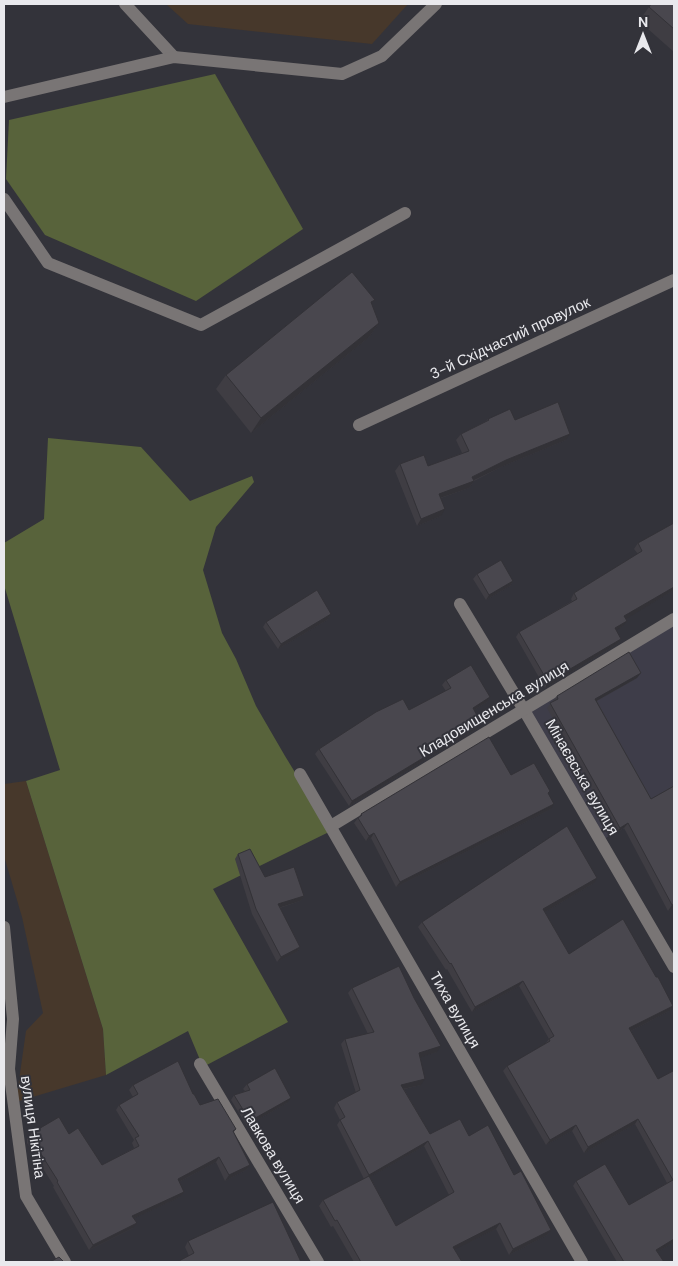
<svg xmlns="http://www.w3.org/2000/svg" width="678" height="1266" font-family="'DM Sans',sans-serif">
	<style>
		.built { fill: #3e3d49 }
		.industrial { fill: #47382b }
		.green { fill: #58633b }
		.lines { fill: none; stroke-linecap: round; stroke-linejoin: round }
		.minor { stroke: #797575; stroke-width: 12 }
		.wall { fill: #3f3d43; fill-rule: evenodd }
		.shaded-wall { fill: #333237 }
		.building { fill: #49474e; stroke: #333237 }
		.labels { text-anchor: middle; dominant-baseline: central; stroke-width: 4; stroke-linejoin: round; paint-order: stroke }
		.street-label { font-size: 15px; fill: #e9e9ed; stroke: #33333a }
	</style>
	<rect width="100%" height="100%" fill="#33333a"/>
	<!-- built -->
	<polygon class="built" points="674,624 674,820 666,806 602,840 527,706"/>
	<!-- industrial -->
	<g class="industrial">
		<polygon points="166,4 408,4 372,44 188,24"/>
		<polygon points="26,781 103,1029 106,1075 16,1102 26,1031 43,1013 22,917 4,856 4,784"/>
	</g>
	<!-- green -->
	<g class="green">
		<polygon points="215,74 303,229 196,301 45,235 6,179 9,120"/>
		<polygon points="48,438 141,447 190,501 252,476 254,482 216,527 203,570 222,633 236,659 256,706 285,756 331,831 213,889 288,1022 203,1067 188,1031 106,1075 103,1029 26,781 60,770 4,585 4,543 44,519"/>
	</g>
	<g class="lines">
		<!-- minor -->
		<g class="minor">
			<polyline points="125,4 174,57"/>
			<polyline points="4,97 174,57 342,74 382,56 436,4"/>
			<polyline points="4,199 48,263 201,325 405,213"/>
			<polyline points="359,425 674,280"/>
			<polyline points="460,604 524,710 674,967"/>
			<polyline points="300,774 582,1262"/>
			<polyline points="331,826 674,619"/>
			<polyline points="4,927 13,1019 9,1069 26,1196 65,1262"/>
			<polyline points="200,1064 318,1262"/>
		</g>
	</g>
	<!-- wall -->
	<g class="wall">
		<polygon points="674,4 674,52 639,21 649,7"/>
		<polygon points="379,323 369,337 251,433 216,389 226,375"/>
		<polygon points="488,419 515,420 566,440 501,467 474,481 469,488 441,498 441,516 417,526 395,471 400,464 428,466 462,453 456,440 461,434 486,421"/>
		<polygon points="674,523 674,590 625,619 623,626 616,630 621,639 617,644 545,688 516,637 519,632 572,601 571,599 574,593 638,554 634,549 638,543"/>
		<polygon points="477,574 513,581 510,586 486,600 473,579"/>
		<polygon points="331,614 327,620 278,649 263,627 266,622"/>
		<polygon points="637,678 597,701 651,799 674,786 674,908 668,911 624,828 616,833 547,708 557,696"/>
		<polygon points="446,680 490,697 487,702 474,710 481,723 478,728 349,806 315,754 319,749 409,710 446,691 442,685"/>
		<polygon points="511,775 548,794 551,809 396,887 371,838 366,841 354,823 361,814"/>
		<polygon points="238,854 265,877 304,896 300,901 280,908 300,947 297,952 277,962 252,914 235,859"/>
		<polygon points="594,883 545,912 569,954 669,1011 631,1031 658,1079 673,1071 674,1242 657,1252 664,1262 617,1262 573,1186 576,1181 629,1205 667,1183 635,1124 584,1153 572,1131 546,1145 503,1071 507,1066 545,1044 549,1039 519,986 472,1012 447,969 446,970 418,927 422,922"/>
		<path d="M 352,988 L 437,1052 L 420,1057 L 421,1085 L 404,1089 L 430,1134 L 469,1136 L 514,1175 L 551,1230 L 547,1235 L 509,1255 L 496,1229 L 454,1249 L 462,1262 L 354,1262 L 333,1226 L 331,1227 L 319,1206 L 323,1200 L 364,1179 L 337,1125 L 340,1120 L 334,1108 L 337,1102 L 356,1093 L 341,1044 L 345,1039 L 368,1034 L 348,993 ZM 424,1146 L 449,1195 L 396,1226 L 370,1177 Z"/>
		<polygon points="247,1084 287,1103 247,1126 231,1100 234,1095 245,1091 243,1089"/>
		<polygon points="133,1085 193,1094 200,1105 236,1129 233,1133 250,1165 246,1170 225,1181 216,1162 179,1182 180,1197 134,1218 133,1228 89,1250 53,1187 54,1186 27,1143 27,1139 30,1134 69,1134 102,1165 134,1148 132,1143 134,1140 116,1110 119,1105 133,1097 129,1090"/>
		<polygon points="188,1241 301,1262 189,1256 185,1247"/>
	</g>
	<!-- shaded-wall -->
	<g class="shaded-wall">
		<polygon points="379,323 369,337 251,433 261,418"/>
		<polygon points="570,434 566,440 501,467 468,483 474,481 469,488 434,500 439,494 506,460"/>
		<polygon points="445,509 441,516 417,526 421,519"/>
		<polygon points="513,581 510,586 486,600 489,595"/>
		<polygon points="674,587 674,590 621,622 624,616"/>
		<polygon points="331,614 327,620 278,649 281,644"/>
		<polygon points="627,621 623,626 612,634 615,628"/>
		<polygon points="621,639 617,644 545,688 548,682"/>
		<polygon points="641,673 637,678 591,704 595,699"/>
		<polygon points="490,697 487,702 469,713 473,708"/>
		<polygon points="481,723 478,728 349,806 352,801"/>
		<polygon points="554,804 551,809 396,887 400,882"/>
		<polygon points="628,823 624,828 616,833 620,828"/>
		<polygon points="374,833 371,838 366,841 369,836"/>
		<polygon points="597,878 594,883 540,915 543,909"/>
		<polygon points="304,896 300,901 275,909 278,904"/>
		<polygon points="674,904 674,908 668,911 672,905"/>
		<polygon points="300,947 297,952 277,962 281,957"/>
		<polygon points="523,981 519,986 472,1012 475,1007"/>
		<polygon points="673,1006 669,1011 625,1034 629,1028"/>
		<polygon points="441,1046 437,1052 415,1059 419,1053"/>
		<polygon points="425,1079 421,1085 398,1090 401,1085"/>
		<polygon points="291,1098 287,1103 247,1126 250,1121"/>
		<polygon points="638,1119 635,1124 584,1153 588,1147"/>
		<polygon points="576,1125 572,1131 546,1145 550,1140"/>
		<polygon points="428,1141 424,1146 365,1180 369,1175"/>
		<polygon points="219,1157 216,1162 175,1184 178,1179"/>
		<polygon points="250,1165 246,1170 225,1181 229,1175"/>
		<polygon points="184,1192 180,1197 128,1221 132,1216"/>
		<polygon points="137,1223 133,1228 89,1250 93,1245"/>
		<polygon points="500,1223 496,1229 449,1252 453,1247"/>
		<polygon points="551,1230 547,1235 509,1255 513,1249"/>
		<polygon points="674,1239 674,1242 652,1255 656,1250"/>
	</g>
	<!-- building -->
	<g class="building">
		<polygon points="651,4 674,4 674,29 649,7"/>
		<polygon points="352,272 375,300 371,302 379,323 261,418 226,375"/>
		<polygon points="558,402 570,434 506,460 472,477 474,481 439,494 445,509 421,519 400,464 424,455 428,466 469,451 461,434 489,420 488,419 510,409 515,420"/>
		<polygon points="674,523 674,587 624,616 627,621 615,628 621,639 548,682 519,632 577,599 574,593 642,551 638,543"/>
		<polygon points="501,560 513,581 489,595 477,574"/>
		<polygon points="317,590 331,614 281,644 266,622"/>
		<polygon points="629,652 641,673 595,699 651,799 674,786 674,904 672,905 628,823 620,828 550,703 558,699 557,696"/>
		<polygon points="471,665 490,697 473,708 481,723 352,801 319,749 376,712 403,699 409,710 451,688 446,680"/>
		<polygon points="489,737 511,775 534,763 550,791 548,793 554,804 400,882 374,833 369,836 358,818 362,815 361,814"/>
		<polygon points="567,826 597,878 543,909 569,954 623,919 656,977 658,977 673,1006 629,1028 658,1079 673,1071 674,1072 674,1239 656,1250 664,1262 624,1262 576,1181 605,1164 629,1205 673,1180 638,1119 588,1147 576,1125 550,1140 507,1066 550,1041 549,1039 554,1036 523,981 475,1007 451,963 450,964 422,922"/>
		<polygon points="250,849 265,877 294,867 304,896 278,904 300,947 281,957 256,909 238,854"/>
		<polygon points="399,966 414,998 441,1046 419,1053 425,1079 401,1085 430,1134 460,1119 469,1136 488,1125 514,1175 521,1171 551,1230 513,1249 500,1223 453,1247 462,1262 361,1262 337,1220 335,1221 323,1200 369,1176 396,1226 454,1192 428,1141 369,1175 340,1120 345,1117 337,1102 360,1090 345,1039 374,1032 352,988"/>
		<polygon points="178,1061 193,1094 194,1094 200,1105 218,1099 236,1129 233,1131 250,1165 229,1175 219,1157 178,1179 184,1192 132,1216 137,1223 93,1245 57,1182 58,1181 31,1138 30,1134 59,1117 69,1134 78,1128 102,1165 139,1146 135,1138 139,1136 119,1105 138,1094 133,1085"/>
		<polygon points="275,1068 291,1098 250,1121 234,1095 250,1090 247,1084"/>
		<polygon points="273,1202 301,1262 177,1262 194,1253 188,1241"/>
		<polygon points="59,1257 64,1262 50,1262"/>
		<polygon points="150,1260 152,1262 144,1262"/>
	</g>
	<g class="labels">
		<!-- street labels -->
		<g class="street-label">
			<text transform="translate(510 338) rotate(-25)">3-й Східчастий провулок</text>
			<text transform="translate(494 709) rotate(-31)">Кладовищенська вулиця</text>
			<text transform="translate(582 777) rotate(60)">Мінаєвська вулиця</text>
			<text transform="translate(455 1010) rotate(60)">Тиха вулиця</text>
			<text transform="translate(33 1127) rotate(82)">вулиця Нікітіна</text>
			<text transform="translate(273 1155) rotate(59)">Лавкова вулиця</text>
		</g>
	</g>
	<!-- border -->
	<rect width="678" height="1266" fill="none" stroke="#e9e9ed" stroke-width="10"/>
	<!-- north arrow -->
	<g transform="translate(643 35)" stroke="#33333a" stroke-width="4" paint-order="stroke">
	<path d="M0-4L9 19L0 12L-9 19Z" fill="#e9e9ed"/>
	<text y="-8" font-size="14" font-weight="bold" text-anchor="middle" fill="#e9e9ed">N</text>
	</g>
</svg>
